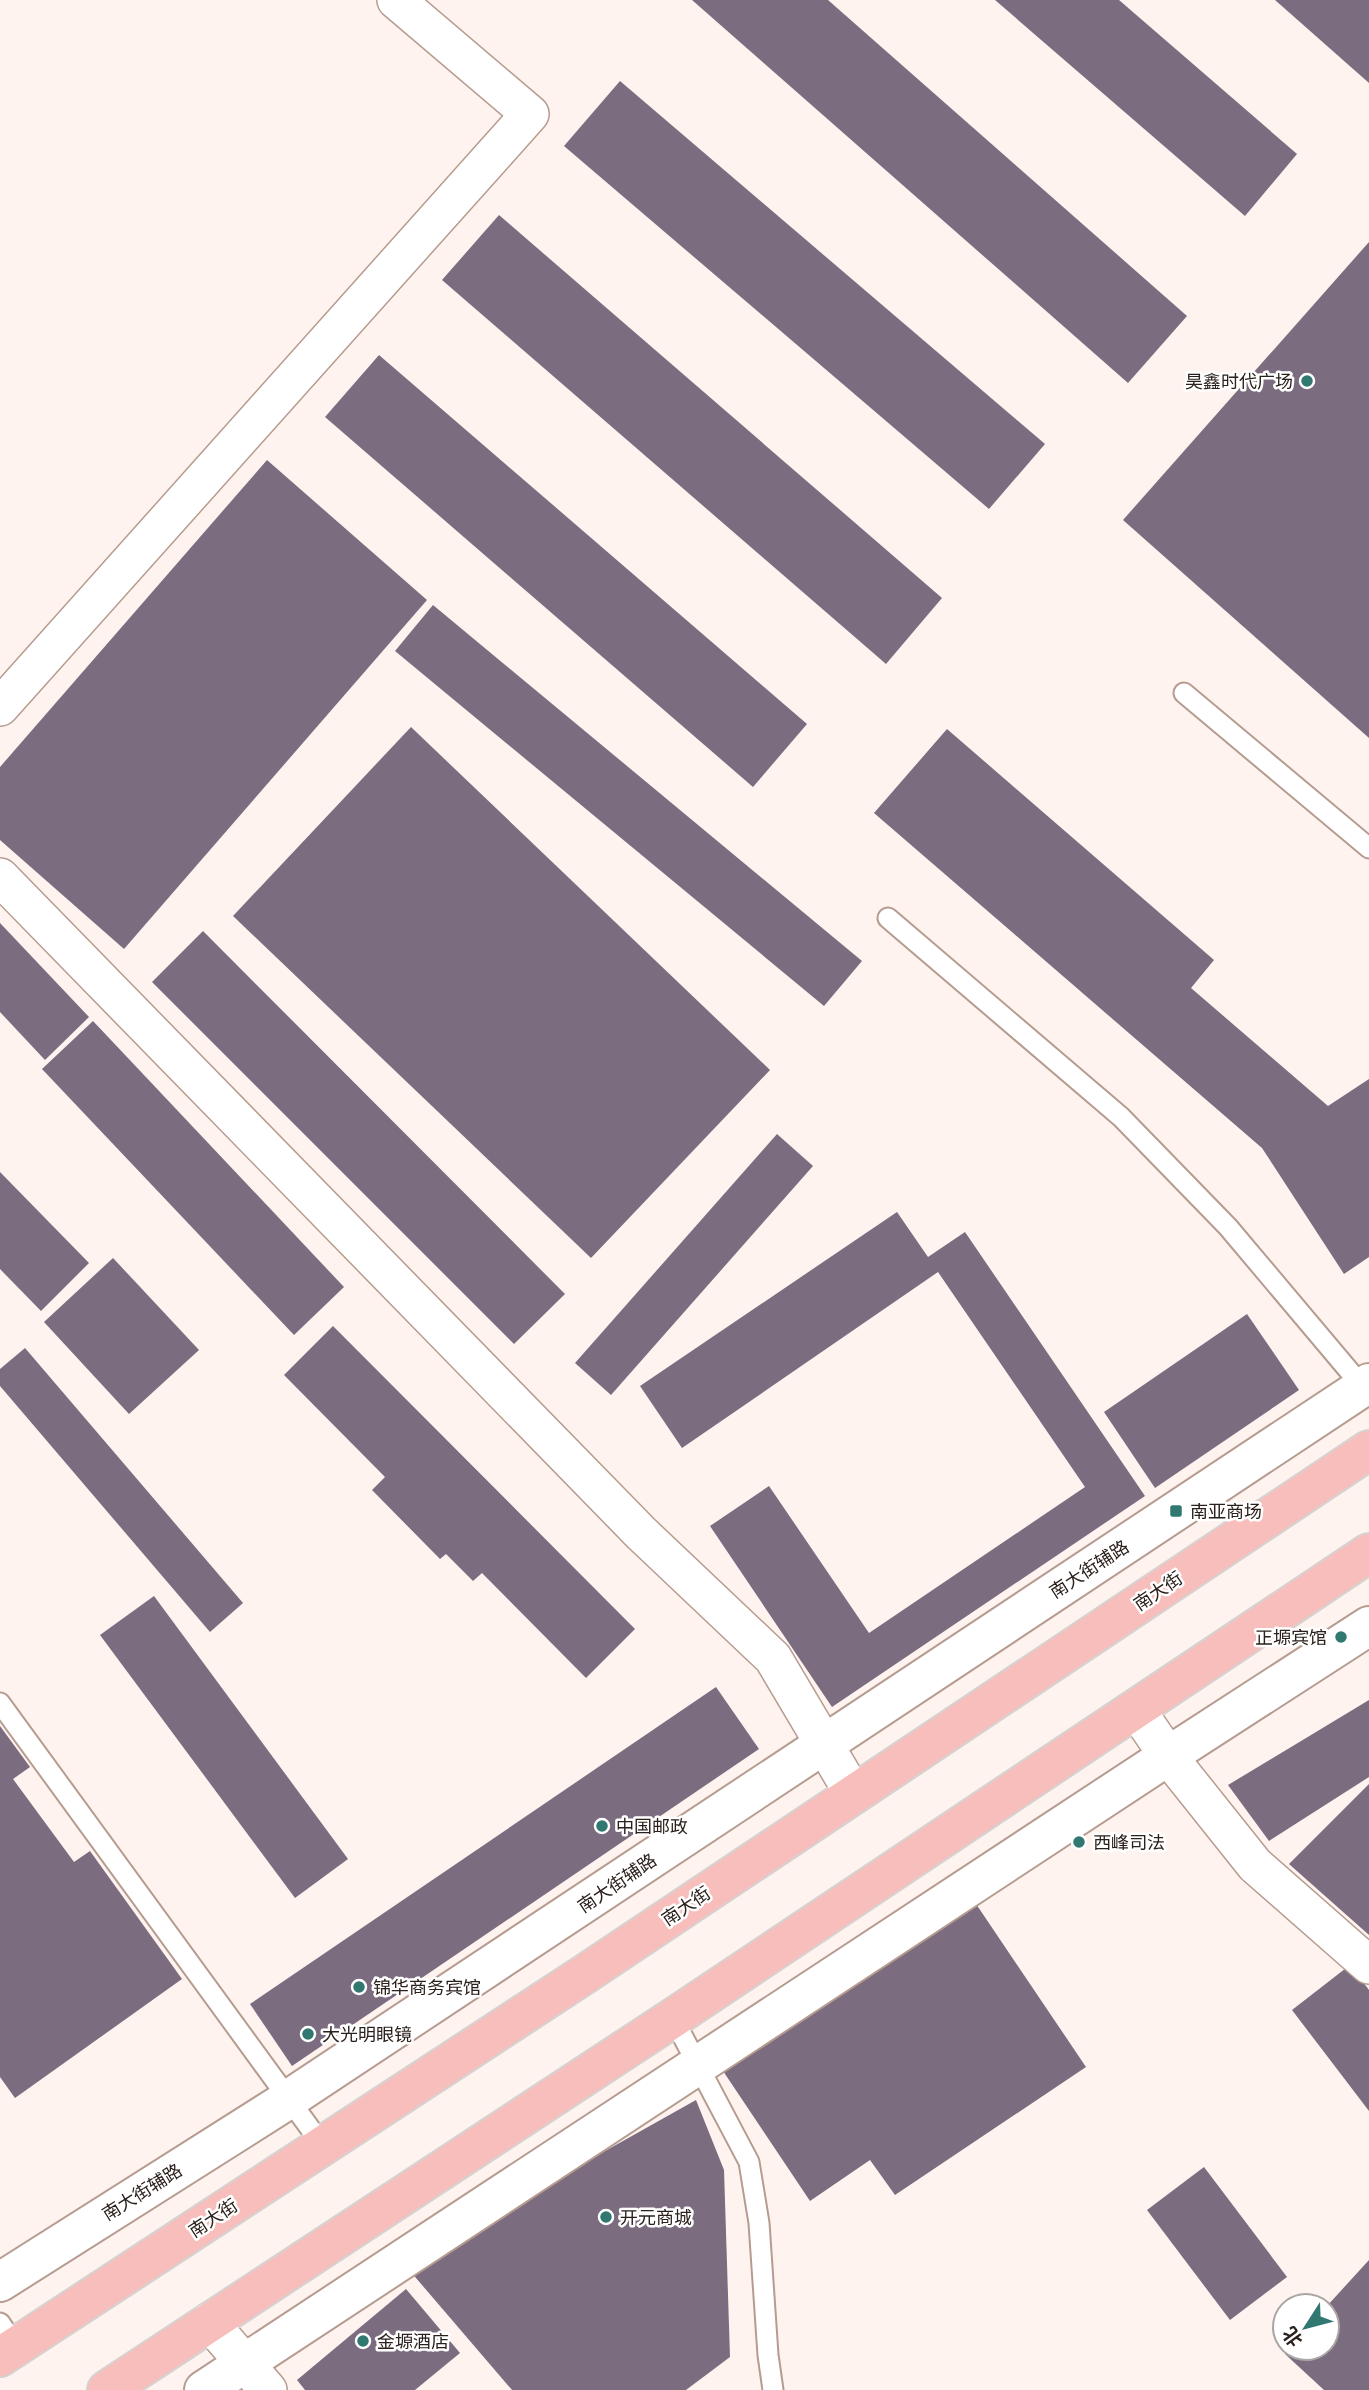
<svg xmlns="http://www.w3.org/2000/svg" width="1369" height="2390" font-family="'Asap Condensed','Noto Sans SC',sans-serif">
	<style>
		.building { fill: #7b6c80 }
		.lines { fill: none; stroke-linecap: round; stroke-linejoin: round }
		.service-casing { stroke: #b69c90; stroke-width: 23 }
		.minor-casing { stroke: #b69c90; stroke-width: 40 }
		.tertiary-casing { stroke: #b69c90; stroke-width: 42 }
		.primary-casing { stroke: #d5d3d2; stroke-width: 42 }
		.service { stroke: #fff; stroke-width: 19 }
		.minor { stroke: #fff; stroke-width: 37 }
		.tertiary { stroke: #fff; stroke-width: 38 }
		.primary { stroke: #f7bebb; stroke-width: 38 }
		.poi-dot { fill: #317871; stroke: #fff; stroke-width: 2.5 }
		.labels { text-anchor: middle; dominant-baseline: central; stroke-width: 5; stroke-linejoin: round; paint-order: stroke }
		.poi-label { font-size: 18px; fill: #2b211c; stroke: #fff; text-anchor: start }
		.street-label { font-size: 18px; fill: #2b211c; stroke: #fff }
	</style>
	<rect width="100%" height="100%" fill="#fef3ee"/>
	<!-- building -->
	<g class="building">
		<polygon points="692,0 828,0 1187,316 1128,383"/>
		<polygon points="995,0 1119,0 1297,154 1245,216"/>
		<polygon points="1275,0 1369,0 1369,83"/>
		<polygon points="620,81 1045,444 989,509 564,146"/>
		<polygon points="499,215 942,598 886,664 442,280"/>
		<polygon points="1369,242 1369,738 1123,520"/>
		<polygon points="379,355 807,724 753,787 325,417"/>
		<polygon points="267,460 427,600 124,949 0,840 0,767"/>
		<polygon points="433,605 862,961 824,1006 395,651"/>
		<polygon points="411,727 770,1070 591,1258 233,916"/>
		<polygon points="947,729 1214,960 1191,988 1328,1106 1369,1079 1369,1257 1344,1274 1262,1148 874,813"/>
		<polygon points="0,923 89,1017 45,1060 0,1012"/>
		<polygon points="203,931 565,1294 514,1344 152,982"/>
		<polygon points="93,1021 344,1287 294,1335 42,1069"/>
		<polygon points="777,1134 813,1166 611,1395 575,1363"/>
		<polygon points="0,1172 89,1263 41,1311 0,1269"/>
		<polygon points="897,1212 928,1257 965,1232 1145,1496 832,1707 710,1526 769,1486 869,1633 1085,1487 938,1272 682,1448 640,1386"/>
		<polygon points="113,1258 199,1350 129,1414 44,1322"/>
		<polygon points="1247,1314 1299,1390 1155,1488 1104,1412"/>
		<polygon points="333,1326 635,1629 586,1678 482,1573 473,1581 446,1554 440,1559 372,1490 385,1477 284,1375"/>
		<polygon points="25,1348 243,1603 210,1632 0,1386 0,1369"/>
		<polygon points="154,1596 348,1859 295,1898 100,1635"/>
		<polygon points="716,1687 759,1749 292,2066 250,2004"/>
		<polygon points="1369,1700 1369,1777 1269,1841 1228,1785"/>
		<polygon points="0,1726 30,1767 13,1779 74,1862 90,1851 182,1979 15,2098 0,2077"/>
		<polygon points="1369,1784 1369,1935 1289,1864"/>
		<polygon points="968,1892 1086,2067 895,2195 870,2160 810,2201 717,2062"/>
		<polygon points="1350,1965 1369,1990 1369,2111 1292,2010"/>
		<polygon points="696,2100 724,2170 730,2357 686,2390 512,2390 404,2264"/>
		<polygon points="1204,2167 1287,2277 1230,2320 1147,2210"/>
		<polygon points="1369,2260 1369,2390 1324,2390 1285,2354 1290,2348 1327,2348 1327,2306"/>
		<polygon points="406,2289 460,2353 415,2390 305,2390 297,2380"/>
	</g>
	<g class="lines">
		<defs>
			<g id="service">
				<polyline points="1184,693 1369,848"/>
				<polyline points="888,918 1121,1117 1228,1227 1367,1392"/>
				<polyline points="0,1703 323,2146"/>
				<polyline points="673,2018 749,2162 759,2223 768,2355 773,2390"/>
				<polyline points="0,2323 16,2347"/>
			</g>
			<g id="minor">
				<polyline points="0,707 530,114 396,0"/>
				<polyline points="0,877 641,1533 773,1658 853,1793"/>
				<polyline points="1136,1709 1168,1756 1255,1865 1369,1965"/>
				<polyline points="209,2322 268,2390"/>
			</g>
			<g id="tertiary">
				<polyline points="0,2282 289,2099 1369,1383"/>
				<polyline points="204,2390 1168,1756 1369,1626"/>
			</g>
			<g id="primary">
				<polyline points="0,2357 585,1974 1369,1450"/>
				<polyline points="107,2390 673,2018 1369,1553"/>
			</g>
		</defs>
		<!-- service casing -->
		<use href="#service" class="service-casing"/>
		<!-- minor casing -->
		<use href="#minor" class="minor-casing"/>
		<!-- tertiary casing -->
		<use href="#tertiary" class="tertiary-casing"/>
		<!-- primary casing -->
		<use href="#primary" class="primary-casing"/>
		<!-- service -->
		<use href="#service" class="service"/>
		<!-- minor -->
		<use href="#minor" class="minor"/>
		<!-- tertiary -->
		<use href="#tertiary" class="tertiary"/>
		<!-- primary -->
		<use href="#primary" class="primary"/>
	</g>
	<!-- markers -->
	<g class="poi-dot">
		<circle cx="1307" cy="381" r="7"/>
		<rect x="1169" y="1504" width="14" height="14" rx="3.5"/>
		<circle cx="1341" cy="1637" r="7"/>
		<circle cx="602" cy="1826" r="7"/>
		<circle cx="1079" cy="1842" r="7"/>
		<circle cx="359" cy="1987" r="7"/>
		<circle cx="308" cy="2034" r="7"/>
		<circle cx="606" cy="2217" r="7"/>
		<circle cx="363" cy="2341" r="7"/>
	</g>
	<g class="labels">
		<!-- poi labels -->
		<g class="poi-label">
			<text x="1293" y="381" text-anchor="end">昊鑫时代广场</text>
			<text x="1190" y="1511">南亚商场</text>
			<text x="1327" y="1637" text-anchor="end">正塬宾馆</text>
			<text x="616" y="1826">中国邮政</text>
			<text x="1093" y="1842">西峰司法</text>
			<text x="373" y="1987">锦华商务宾馆</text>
			<text x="322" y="2034">大光明眼镜</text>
			<text x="620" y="2217">开元商城</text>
			<text x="377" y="2341">金塬酒店</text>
		</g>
		<!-- street labels -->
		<g class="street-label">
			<text transform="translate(1089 1569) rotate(-33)">南大街辅路</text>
			<text transform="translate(1158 1591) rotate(-34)">南大街</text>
			<text transform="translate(617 1883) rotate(-34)">南大街辅路</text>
			<text transform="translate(686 1906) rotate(-34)">南大街</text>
			<text transform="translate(142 2192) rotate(-32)">南大街辅路</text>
			<text transform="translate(213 2218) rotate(-33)">南大街</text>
		</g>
	</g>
	<!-- north arrow -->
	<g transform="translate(1306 2327) rotate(234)"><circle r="33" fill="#ffffff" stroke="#aaa6a4" stroke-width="2"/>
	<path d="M0-5L12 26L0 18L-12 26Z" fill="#317871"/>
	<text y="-10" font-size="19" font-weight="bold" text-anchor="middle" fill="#2b211c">北</text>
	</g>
</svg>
